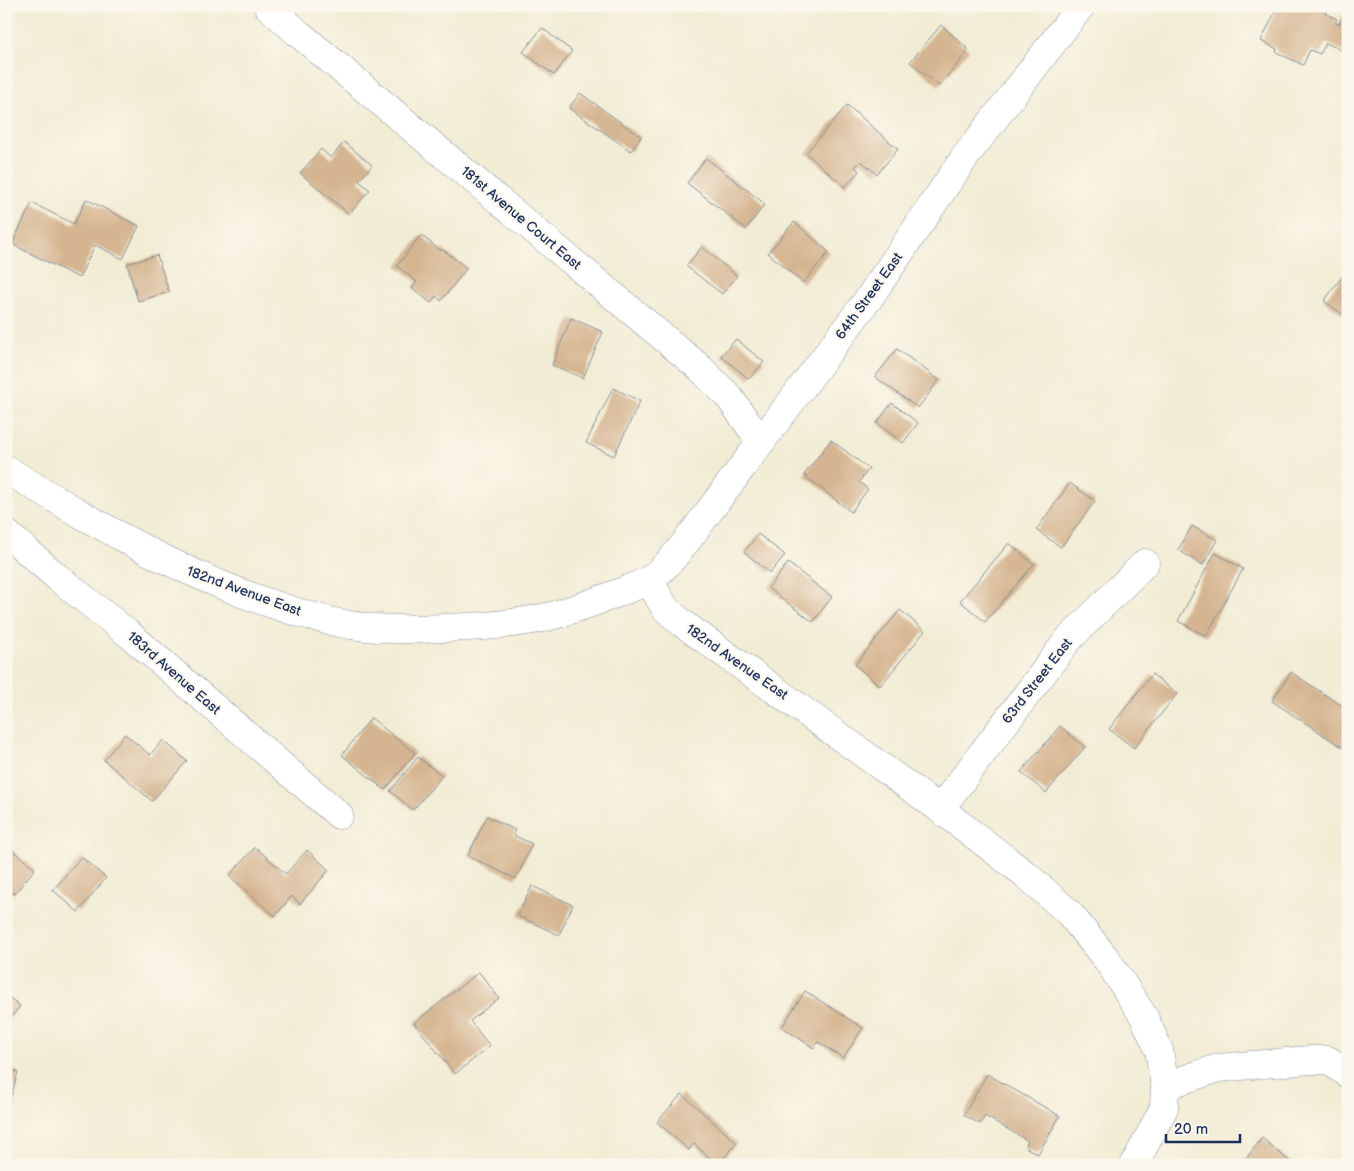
<svg xmlns="http://www.w3.org/2000/svg" width="1354" height="1171" font-family="'Balsamiq Sans',sans-serif">
	<style>
		.building { fill: #d5b591 }
		.lines { fill: none; stroke-linecap: round; stroke-linejoin: round }
		.minor-casing { stroke: #868e99; stroke-width: 29 }
		.minor { stroke: #fff; stroke-width: 28 }
		.labels { text-anchor: middle; dominant-baseline: central; stroke-width: 4; stroke-linejoin: round; paint-order: stroke }
		.street-label { font-size: 14px; fill: #1b2f5e; stroke: #fbf7ec }
	</style>
	<rect width="100%" height="100%" fill="#fbf7ec"/>
	<filter id="ink" filterUnits="userSpaceOnUse"><feTurbulence type="fractalNoise" baseFrequency=".02" numOctaves="2"/><feDisplacementMap in="SourceGraphic" scale="10" xChannelSelector="R" yChannelSelector="G"/><feConvolveMatrix kernelMatrix="1 2 1 2 8 2 1 2 1" color-interpolation-filters="sRGB"/></filter>
	<filter id="wash" filterUnits="userSpaceOnUse"><feTurbulence type="fractalNoise" baseFrequency=".0096" numOctaves="4" result="noise"/><feDisplacementMap in="SourceGraphic" scale="20" xChannelSelector="R" yChannelSelector="G"/><feGaussianBlur stdDeviation="1.12" result="paint"/><feColorMatrix in="noise" values="0 0 0 0 0 0 0 0 0 0 0 0 0 0 0 0 0 1.4 0 .05"/><feComposite in="paint" operator="in"/></filter>
	<g filter="url(#wash)">
		<rect width="100%" height="100%" fill="#f2ecd4"/>
		<g id="blocks">
			<!-- building -->
			<g class="building">
				<polygon points="1278,6 1328,6 1325,13 1337,19 1335,23 1339,24 1348,6 1348,53 1326,43 1320,54 1310,50 1303,65 1276,52 1277,49 1261,41"/>
				<polygon points="941,25 969,50 939,86 910,62"/>
				<polygon points="542,28 572,51 554,75 523,52"/>
				<polygon points="580,93 641,137 631,151 569,108"/>
				<polygon points="847,105 898,149 877,174 861,161 855,167 859,171 845,187 806,153"/>
				<polygon points="344,142 372,165 359,181 370,190 349,214 300,173 321,149 331,158"/>
				<polygon points="706,158 765,204 746,229 687,183"/>
				<polygon points="86,199 139,226 123,259 95,245 79,278 12,244 32,203 74,224"/>
				<polygon points="794,222 829,252 803,283 768,253"/>
				<polygon points="421,235 441,251 442,249 467,268 441,301 436,296 431,303 412,288 417,282 397,266"/>
				<polygon points="702,247 737,276 722,294 686,266"/>
				<polygon points="157,255 169,292 138,301 127,264"/>
				<polygon points="1348,269 1348,318 1324,301"/>
				<polygon points="571,318 603,332 583,378 552,365"/>
				<polygon points="736,339 764,362 749,379 721,356"/>
				<polygon points="897,349 939,380 918,408 875,377"/>
				<polygon points="613,388 640,401 614,456 586,443"/>
				<polygon points="892,403 918,423 903,443 877,423"/>
				<polygon points="831,440 869,469 859,482 868,489 851,512 804,475"/>
				<polygon points="1070,483 1095,501 1061,547 1036,530"/>
				<polygon points="1192,526 1217,540 1203,565 1178,550"/>
				<polygon points="758,534 785,555 770,573 744,552"/>
				<polygon points="1009,543 1034,564 985,622 960,601"/>
				<polygon points="1215,553 1243,569 1206,636 1178,621"/>
				<polygon points="788,563 832,597 813,622 768,588"/>
				<polygon points="900,610 925,631 880,686 855,665"/>
				<polygon points="1291,672 1348,710 1348,751 1272,701"/>
				<polygon points="1152,674 1177,694 1134,748 1109,729"/>
				<polygon points="371,718 415,753 385,790 342,755"/>
				<polygon points="1060,726 1085,747 1046,793 1021,772"/>
				<polygon points="125,734 150,755 163,740 187,761 152,801 104,760"/>
				<polygon points="418,757 442,776 413,810 390,791"/>
				<polygon points="487,816 515,830 513,835 532,844 516,879 468,856"/>
				<polygon points="6,845 35,869 14,894 6,887"/>
				<polygon points="255,847 286,874 307,850 329,870 300,904 292,896 275,916 229,876"/>
				<polygon points="81,857 106,878 78,912 53,890"/>
				<polygon points="532,886 573,905 559,935 518,916"/>
				<polygon points="479,972 499,998 470,1021 490,1046 455,1074 414,1023"/>
				<polygon points="805,991 863,1028 843,1058 818,1042 814,1048 782,1027"/>
				<polygon points="6,995 20,1006 6,1023"/>
				<polygon points="6,1068 18,1072 9,1104 6,1103"/>
				<polygon points="987,1074 1060,1116 1038,1154 1025,1147 1028,1141 985,1116 980,1124 964,1115"/>
				<polygon points="682,1094 737,1143 718,1165 694,1144 689,1150 657,1122"/>
				<polygon points="1262,1138 1294,1165 1241,1165"/>
			</g>
		</g>
	</g>
	<g filter="url(#ink)">
		<use href="#blocks" fill-opacity="0" stroke="#868e99" stroke-width="1"/>
		<g class="lines">
			<defs>
				<g id="minor">
					<polyline points="268,6 298,33 700,368 729,397 761,442"/>
					<path d="M 6,469 C 107,532 210,591 326,620 C 364,630 403,630 442,628 C 478,627 512,625 547,617 C 574,610 600,600 626,590 C 633,587 643,584 650,579 C 665,569 677,553 689,538 L 869,298 L 965,157 L 1081,6"/>
					<polyline points="6,533 57,577 130,635 339,815"/>
					<polyline points="649,580 665,608 682,623 940,809 1025,874 1069,913 1108,961 1144,1017 1159,1050 1165,1086 1164,1108 1134,1165"/>
					<polyline points="940,809 1068,640 1145,563"/>
					<polyline points="1165,1086 1218,1068 1309,1060 1328,1060 1348,1074"/>
				</g>
			</defs>
			<!-- minor casing -->
			<use href="#minor" class="minor-casing"/>
			<!-- minor -->
			<use href="#minor" class="minor"/>
		</g>
	</g>
	<g class="labels">
		<!-- street labels -->
		<g class="street-label">
			<text transform="translate(521 218) rotate(40)">181st Avenue Court East</text>
			<text transform="translate(869 296) rotate(-54)">64th Street East</text>
			<text transform="translate(244 591) rotate(20)">182nd Avenue East</text>
			<text transform="translate(737 662) rotate(35)">182nd Avenue East</text>
			<text transform="translate(174 673) rotate(41)">183rd Avenue East</text>
			<text transform="translate(1037 681) rotate(-52)">63rd Street East</text>
		</g>
	</g>
	<!-- margin -->
	<rect width="1354" height="1171" fill="none" stroke="#fbf7ec" stroke-width="25"/>
	<!-- scale -->
	<path d="M1166 1134v8h74v-8" fill="none" stroke="#1b2f5e" stroke-width="2.5"/>
	<text x="1174" y="1134" font-size="15" fill="#1b2f5e" stroke="#fbf7ec" stroke-width="4" paint-order="stroke">20 m</text>
</svg>
